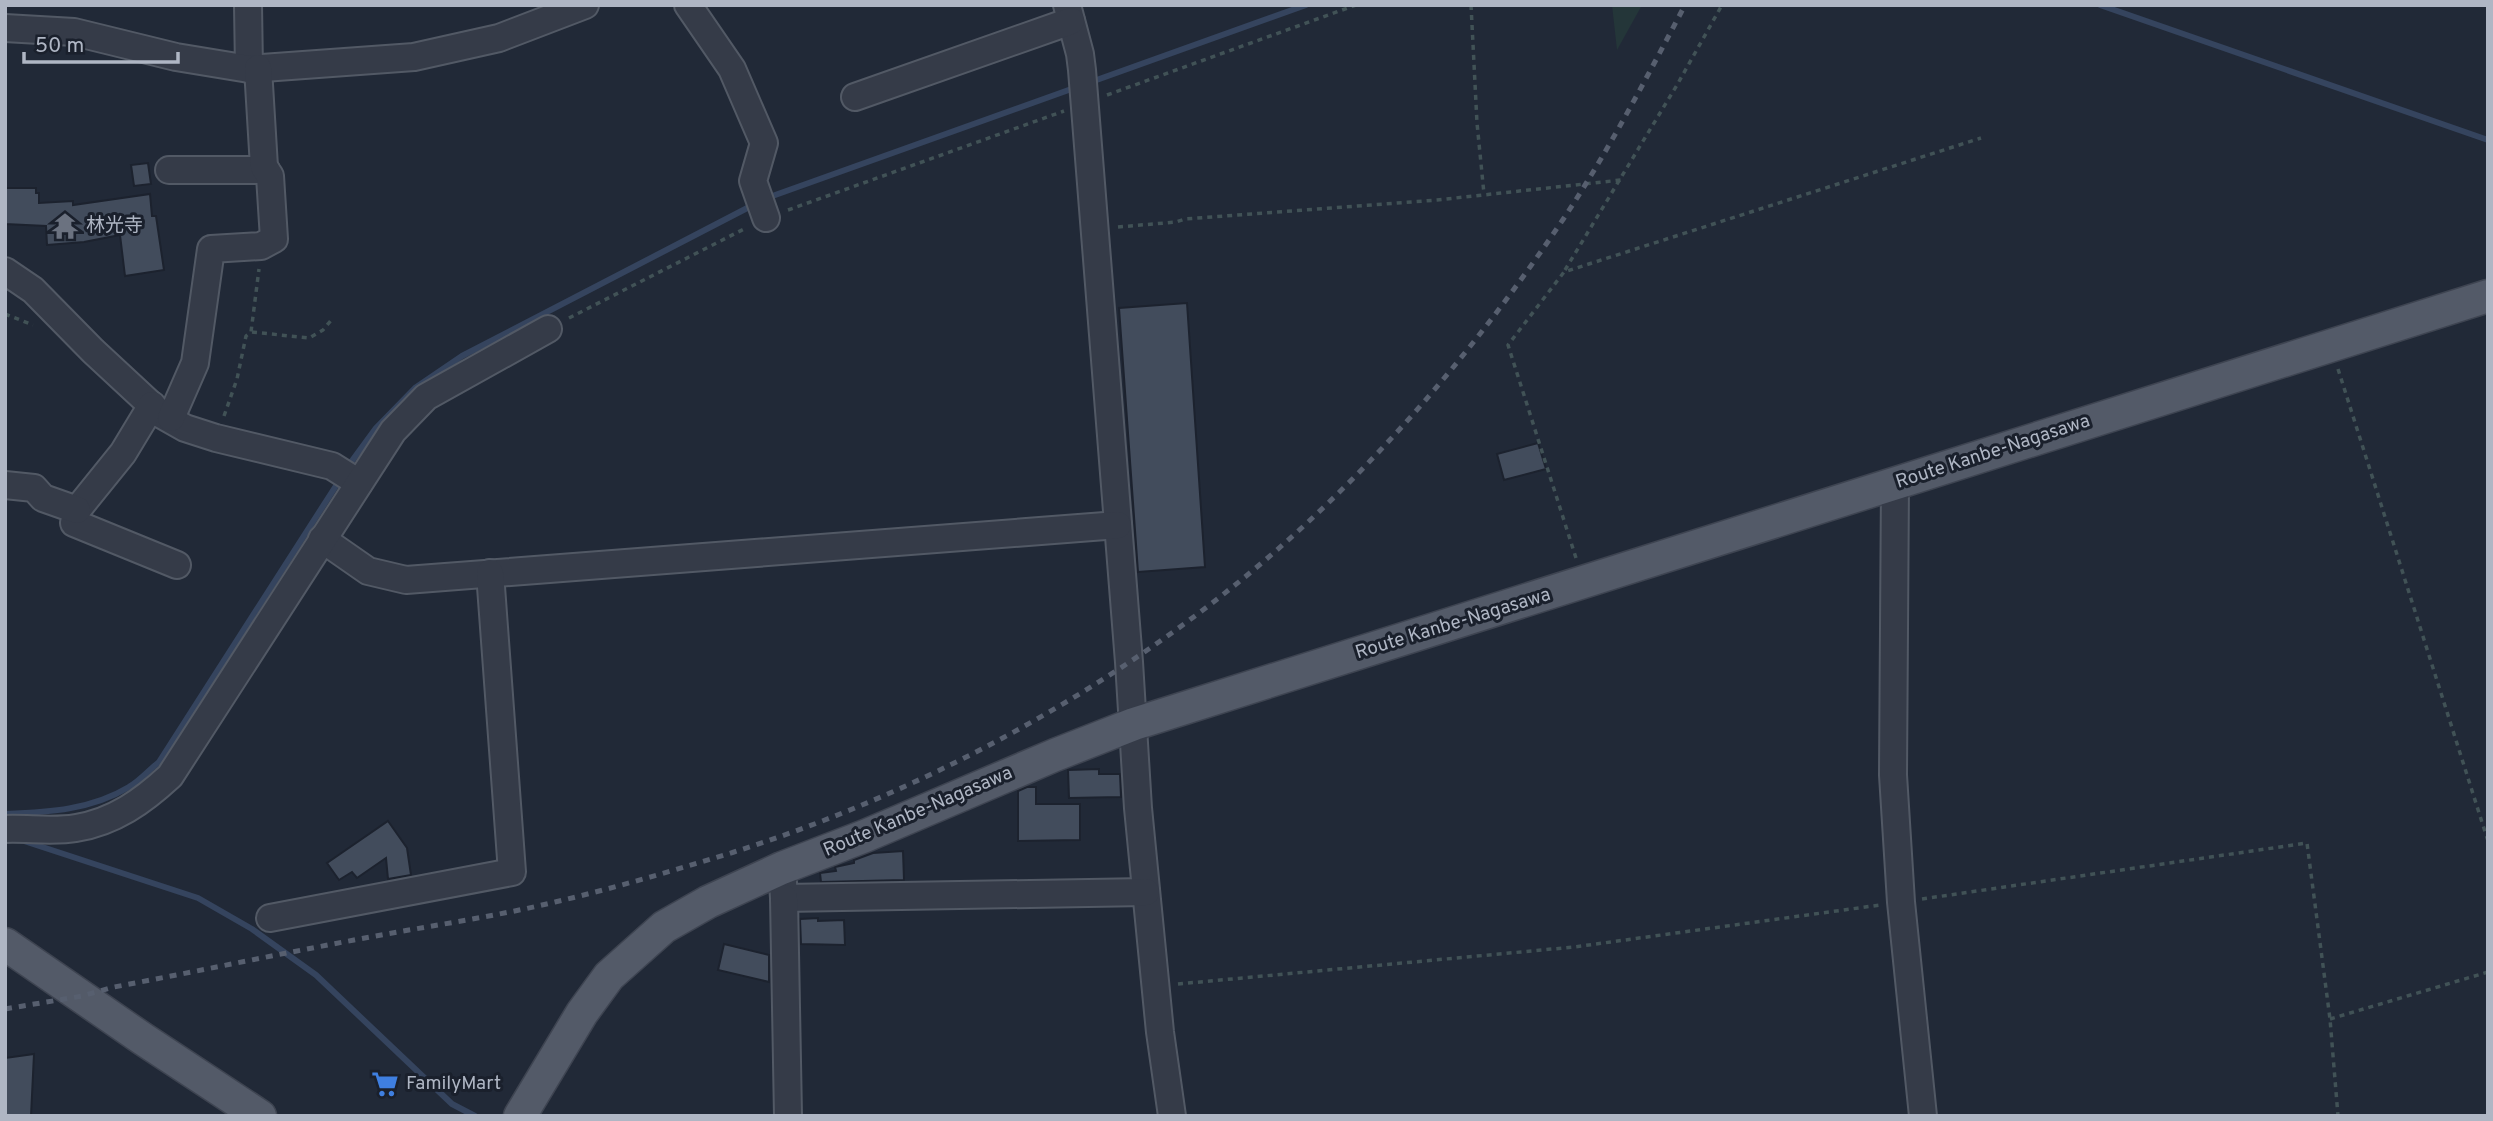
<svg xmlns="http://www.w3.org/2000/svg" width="2493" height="1121" font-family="Overpass,'Noto Sans JP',sans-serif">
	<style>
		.green { fill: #243639 }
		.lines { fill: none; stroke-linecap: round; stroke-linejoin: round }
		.stream { stroke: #35445e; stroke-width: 6 }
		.building { fill: #424c5c; stroke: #1c222e; stroke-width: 2 }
		.minor-casing { stroke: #525965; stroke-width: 30 }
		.major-casing { stroke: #3e4451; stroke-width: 35 }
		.path { stroke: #415256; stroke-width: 3.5; stroke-dasharray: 5 5; stroke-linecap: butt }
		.minor { stroke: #353b48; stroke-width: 26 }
		.major { stroke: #535a68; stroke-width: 32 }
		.rail { stroke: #575f6f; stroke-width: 5; stroke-dasharray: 7 7; stroke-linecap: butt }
		.labels { text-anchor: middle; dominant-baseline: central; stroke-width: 6; stroke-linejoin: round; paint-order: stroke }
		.poi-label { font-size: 19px; fill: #afb6c4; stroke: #1a202c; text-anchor: start }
		.street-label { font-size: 19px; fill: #afb6c4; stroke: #1a202c }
	</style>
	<rect width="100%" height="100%" fill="#212937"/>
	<!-- green -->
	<polygon class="green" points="1612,5 1642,5 1617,50"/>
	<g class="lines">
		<!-- stream -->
		<g class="stream">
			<polyline points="2100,5 2488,140"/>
			<polyline points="1091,82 1306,5"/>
			<polyline points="764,199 1077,87"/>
			<polyline points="346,469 376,428 415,388 462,356 755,204"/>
			<path d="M 5,814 C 49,812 91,810 129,787 C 140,781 149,770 159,762 L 341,478"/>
			<polyline points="21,840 198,898 252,929 316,975 452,1104 475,1116"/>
		</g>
	</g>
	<!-- building -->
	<g class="building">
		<polygon points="148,163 151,184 134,186 131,165"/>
		<polygon points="5,188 36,188 36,193 39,193 39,203 73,201 73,205 150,194 152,216 156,216 164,270 125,276 120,235 84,242 47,245 46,226 5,224"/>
		<polygon points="1187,303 1205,567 1138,572 1119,308"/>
		<polygon points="1538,443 1546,469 1504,480 1497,454"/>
		<polygon points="1099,769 1099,774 1120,774 1121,797 1069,798 1068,770"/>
		<polygon points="1027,787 1036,787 1036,804 1080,804 1080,840 1018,841 1018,791"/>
		<polygon points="388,821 407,848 411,875 388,879 386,858 357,878 352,872 339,880 327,863"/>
		<polygon points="903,851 904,880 821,882 820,873 836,871 835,867 854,863 854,860 873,853"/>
		<polygon points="818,918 818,921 844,920 845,945 801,944 800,919"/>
		<polygon points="724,944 769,955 769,982 718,970"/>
		<polygon points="34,1054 31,1116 5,1116 5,1058"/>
	</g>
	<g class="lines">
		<defs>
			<g id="minor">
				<polyline points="248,5 249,69"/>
				<polyline points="688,5 732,69 764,143 753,181 766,218"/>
				<polyline points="1067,5 1080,54 1082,70 1129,662 1138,808 1160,1032 1172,1116"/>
				<polyline points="5,28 74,32 176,57 249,69 414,57 499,38 585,5"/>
				<polyline points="855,97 1071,21"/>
				<polyline points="169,170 266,170"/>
				<polyline points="5,271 33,290 93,351 162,415 185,428 216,438 332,466 359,483"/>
				<polyline points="152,405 123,453 77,510 74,523 177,565"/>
				<polyline points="171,418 195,363 211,249 261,246 274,239 270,176 264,167 258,68"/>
				<polyline points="1895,483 1893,775 1901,902 1923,1116"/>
				<polyline points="5,485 34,488 43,498 77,510"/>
				<polyline points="322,539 368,571 406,580 1118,525"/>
				<path d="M 5,829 C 28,828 54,832 76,828 C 114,822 143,801 170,776 L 393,431 L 426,397 L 548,329"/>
				<polyline points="782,868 784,898 1146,892"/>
				<polyline points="784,898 788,1116"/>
				<polyline points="270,918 512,872 490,573"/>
			</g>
			<g id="major">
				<polyline points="5,944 143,1039 260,1116"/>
				<polyline points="520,1116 582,1013 609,976 664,927 708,902 782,868 865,836 1055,755 1134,724 2488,296"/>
			</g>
		</defs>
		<!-- minor casing -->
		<use href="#minor" class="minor-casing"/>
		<!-- major casing -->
		<use href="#major" class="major-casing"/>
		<!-- path -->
		<g class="path">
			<polyline points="1471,5 1477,123 1484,194"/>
			<polyline points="1107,95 1356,5"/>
			<polyline points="788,210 1064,111"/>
			<polyline points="1118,227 1176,222 1185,219 1437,200 1621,180"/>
			<polyline points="1565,270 1677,85 1722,5"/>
			<polyline points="5,314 33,325"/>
			<polyline points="569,318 746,228"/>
			<polyline points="252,332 309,338 323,330 333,318"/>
			<polyline points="2338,369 2488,841"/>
			<polyline points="224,416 237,379 246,336 251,332 259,269"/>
			<polyline points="1576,558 1508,345 1564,272 1981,138"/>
			<polyline points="1922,899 2307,843 2330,1019 2338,1116"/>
			<polyline points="1178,984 1574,947 1880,905"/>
			<polyline points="2330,1019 2488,972"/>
		</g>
		<!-- minor -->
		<use href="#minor" class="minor"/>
		<!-- major -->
		<use href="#major" class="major"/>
		<!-- rail -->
		<path class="rail" d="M 5,1009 L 82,996 L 114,987 C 194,972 274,955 354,940 C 421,927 489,918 555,902 C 615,888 675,870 734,852 C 914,795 1093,700 1240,581 C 1366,479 1474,352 1564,218 C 1609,150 1647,77 1685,5"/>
	</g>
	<!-- icons -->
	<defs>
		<symbol id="temple-bare" viewBox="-9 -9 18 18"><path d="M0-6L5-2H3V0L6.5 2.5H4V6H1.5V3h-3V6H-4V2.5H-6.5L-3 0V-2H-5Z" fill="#6b7280" stroke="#1a202c" stroke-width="2.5" paint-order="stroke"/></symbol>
		<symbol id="supermarket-bare" viewBox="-9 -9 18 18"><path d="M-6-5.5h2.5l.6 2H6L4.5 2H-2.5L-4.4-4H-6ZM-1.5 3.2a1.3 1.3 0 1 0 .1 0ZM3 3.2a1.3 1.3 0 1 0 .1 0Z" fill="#3f7fe0" stroke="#1a202c" stroke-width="2.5" paint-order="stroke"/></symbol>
	</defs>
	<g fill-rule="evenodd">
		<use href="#temple-bare" x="46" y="207" width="38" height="38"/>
		<use href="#supermarket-bare" x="366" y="1065" width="38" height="38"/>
	</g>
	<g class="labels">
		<!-- poi labels -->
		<g class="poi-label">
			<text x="86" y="226">林光寺</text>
			<text x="406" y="1084">FamilyMart</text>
		</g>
		<!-- street labels -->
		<g class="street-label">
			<text transform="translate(1993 452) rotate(-18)">Route Kanbe-Nagasawa</text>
			<text transform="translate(1453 624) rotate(-17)">Route Kanbe-Nagasawa</text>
			<text transform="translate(918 812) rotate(-23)">Route Kanbe-Nagasawa</text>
		</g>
	</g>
	<!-- border -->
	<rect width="2493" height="1121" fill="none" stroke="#afb6c4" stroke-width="14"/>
	<!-- scale -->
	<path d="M24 52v10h154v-10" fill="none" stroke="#afb6c4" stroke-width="3.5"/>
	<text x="35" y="52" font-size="21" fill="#afb6c4" stroke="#1a202c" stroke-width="5" paint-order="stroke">50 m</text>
</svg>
